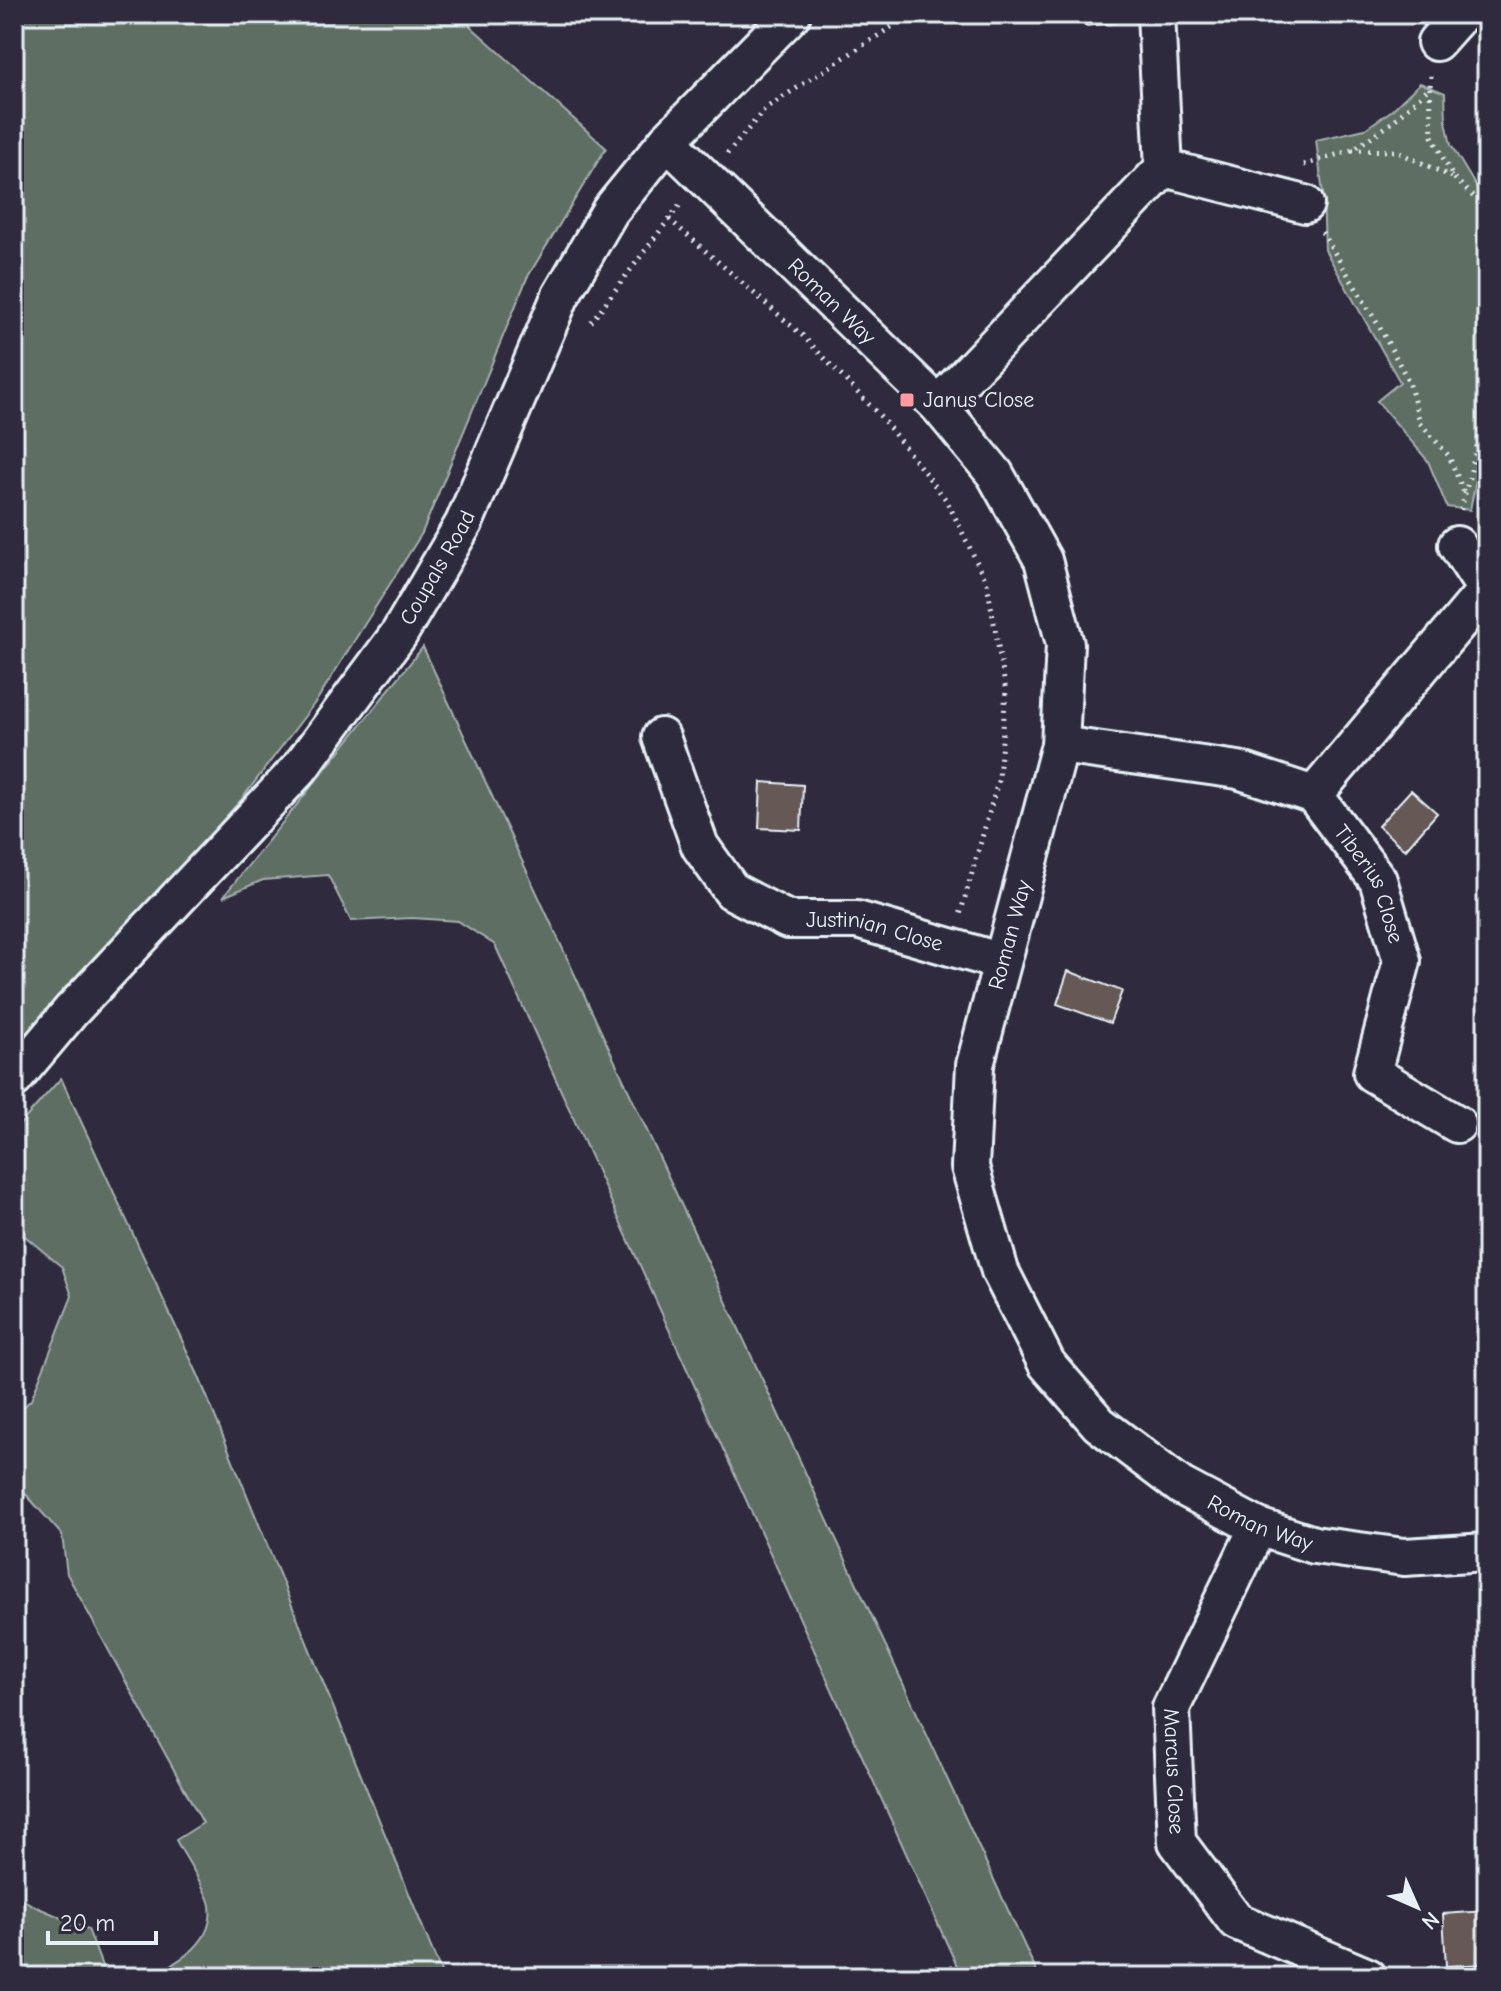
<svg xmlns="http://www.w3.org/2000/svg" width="1501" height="1991" font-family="'Comic Neue',sans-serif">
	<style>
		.green { fill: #5f6e64; stroke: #a4b0ae; stroke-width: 2 }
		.building { fill: #655954; stroke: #e8f1f8; stroke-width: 2 }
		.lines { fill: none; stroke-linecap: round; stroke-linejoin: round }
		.minor-casing { stroke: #e8f1f8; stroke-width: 42 }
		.path { stroke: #e8f1f8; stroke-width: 5; stroke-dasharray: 2 6; stroke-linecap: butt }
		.minor { stroke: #2f2a3d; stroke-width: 36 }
		.poi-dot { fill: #ff9aa2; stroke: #2f2a3d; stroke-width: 3 }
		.labels { text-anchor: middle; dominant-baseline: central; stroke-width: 6; stroke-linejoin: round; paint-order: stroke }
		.street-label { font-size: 22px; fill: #e8f1f8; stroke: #2f2a3d }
		.poi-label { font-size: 22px; fill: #e8f1f8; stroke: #2f2a3d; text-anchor: start }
	</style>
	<rect width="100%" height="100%" fill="#2f2a3d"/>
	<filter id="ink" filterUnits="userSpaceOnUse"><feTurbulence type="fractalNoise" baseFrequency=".0125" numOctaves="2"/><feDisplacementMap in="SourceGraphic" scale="16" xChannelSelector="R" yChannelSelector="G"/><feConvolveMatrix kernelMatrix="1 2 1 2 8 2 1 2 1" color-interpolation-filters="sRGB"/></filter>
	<g filter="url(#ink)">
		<!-- green -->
		<g class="green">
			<polygon points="14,14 457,14 606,148 527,278 422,533 317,700 241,800 14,1055"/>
			<polygon points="1420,83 1445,93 1446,121 1451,145 1487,205 1487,427 1470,510 1447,507 1428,461 1377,401 1400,382 1325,250 1323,194 1316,140 1365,129 1391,111"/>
			<polygon points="423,647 1039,1977 962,1977 495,945 458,921 412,918 351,921 328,875 263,880 223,897"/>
			<path d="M 61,1078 L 199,1377 L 443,1977 L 150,1977 C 177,1962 215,1944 210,1906 C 209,1893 183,1854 176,1840 L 203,1823 L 67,1574 L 62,1535 L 14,1481 L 14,1416 L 31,1400 L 72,1296 L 62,1267 L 14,1227 L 14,1131 Z"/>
			<polygon points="14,1894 34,1906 88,1929 106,1977 14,1977"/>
		</g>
		<!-- building -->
		<g class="building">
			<polygon points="1084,14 1114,14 1115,23 1085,26"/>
			<polygon points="761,782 803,785 801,830 759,828"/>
			<polygon points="1411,790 1437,813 1405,850 1378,826"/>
			<polygon points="1068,971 1122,991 1110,1023 1057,1004"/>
			<polygon points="1487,1911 1487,1964 1446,1966 1443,1914"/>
		</g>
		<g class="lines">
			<defs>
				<g id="minor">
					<polyline points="1156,14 1164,168"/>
					<polyline points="1436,42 1461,14"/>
					<path id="s1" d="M 667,141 L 938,405 L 995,474 L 1043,560 L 1065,644 L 1060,745 L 975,1065 L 970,1167 L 1000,1271 L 1047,1364 L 1099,1424 L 1181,1486 L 1258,1527 L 1314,1545 L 1404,1557 L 1487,1552"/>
					<polyline points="938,405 1164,168 1305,204"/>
					<polyline points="1457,545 1487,591"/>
					<path id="s2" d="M 661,737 L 700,846 L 732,891 L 788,920 L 857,920 L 1002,962"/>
					<path id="s3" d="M 1060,745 L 1238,770 L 1314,795 L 1378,880 L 1402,961 L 1372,1073 L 1457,1124"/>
					<polyline points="1314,795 1486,590"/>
					<path id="s4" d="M 14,1079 L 71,1011 L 299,769 L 399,634 L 464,523 L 560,297 L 610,211 L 667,141 L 792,14"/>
					<path id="s5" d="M 1258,1527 L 1171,1708 L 1177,1842 L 1236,1921 L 1368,1977"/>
				</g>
			</defs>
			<!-- minor casing -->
			<use href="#minor" class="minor-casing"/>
			<!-- path -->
			<g class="path">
				<polyline points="1430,88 1432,136 1453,177 1487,210"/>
				<polyline points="1352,150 1396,151 1452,177"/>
				<polyline points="727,154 766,108 893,26 903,14"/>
				<polyline points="1304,165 1352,150 1389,125 1430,87 1431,75"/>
				<polyline points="669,219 803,336 881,417 947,501 987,583 1006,691 999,778 960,915"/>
				<polyline points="1322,232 1379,326 1409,382 1420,423 1449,456 1464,493"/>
				<polyline points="591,322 682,202"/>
				<polyline points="1461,510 1487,406"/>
			</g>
			<!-- minor -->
			<use href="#minor" class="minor"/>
		</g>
	</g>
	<!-- markers -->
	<rect class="poi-dot" x="899" y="392" width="16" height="16" rx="4"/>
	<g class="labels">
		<!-- street labels -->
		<g class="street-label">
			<text stroke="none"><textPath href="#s1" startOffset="230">Roman Way</textPath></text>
			<text stroke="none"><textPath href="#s4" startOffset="666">Coupals Road</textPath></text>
			<text stroke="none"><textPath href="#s3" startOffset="366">Tiberius Close</textPath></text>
			<text stroke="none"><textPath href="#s2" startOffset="322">Justinian Close</textPath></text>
			<text transform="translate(1010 935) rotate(-75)">Roman Way</text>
			<text stroke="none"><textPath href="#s1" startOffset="1670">Roman Way</textPath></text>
			<text stroke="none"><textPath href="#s5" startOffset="264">Marcus Close</textPath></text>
		</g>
		<!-- poi labels -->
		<g class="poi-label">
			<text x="923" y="400">Janus Close</text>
		</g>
	</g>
	<!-- margin -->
	<rect width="1501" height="1991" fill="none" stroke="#2f2a3d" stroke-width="48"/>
	<rect x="24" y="24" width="1453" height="1943" fill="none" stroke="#e8f1f8" stroke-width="3" filter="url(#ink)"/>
	<!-- north arrow -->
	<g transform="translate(1417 1907) rotate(135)" stroke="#2f2a3d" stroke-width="6" paint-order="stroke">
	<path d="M0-6L14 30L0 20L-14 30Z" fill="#e8f1f8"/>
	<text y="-12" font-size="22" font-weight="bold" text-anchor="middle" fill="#e8f1f8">N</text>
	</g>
	<!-- scale -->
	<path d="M48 1931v12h108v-12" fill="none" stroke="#e8f1f8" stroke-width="4"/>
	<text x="60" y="1931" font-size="24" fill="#e8f1f8" stroke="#2f2a3d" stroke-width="6" paint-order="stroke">20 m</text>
</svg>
